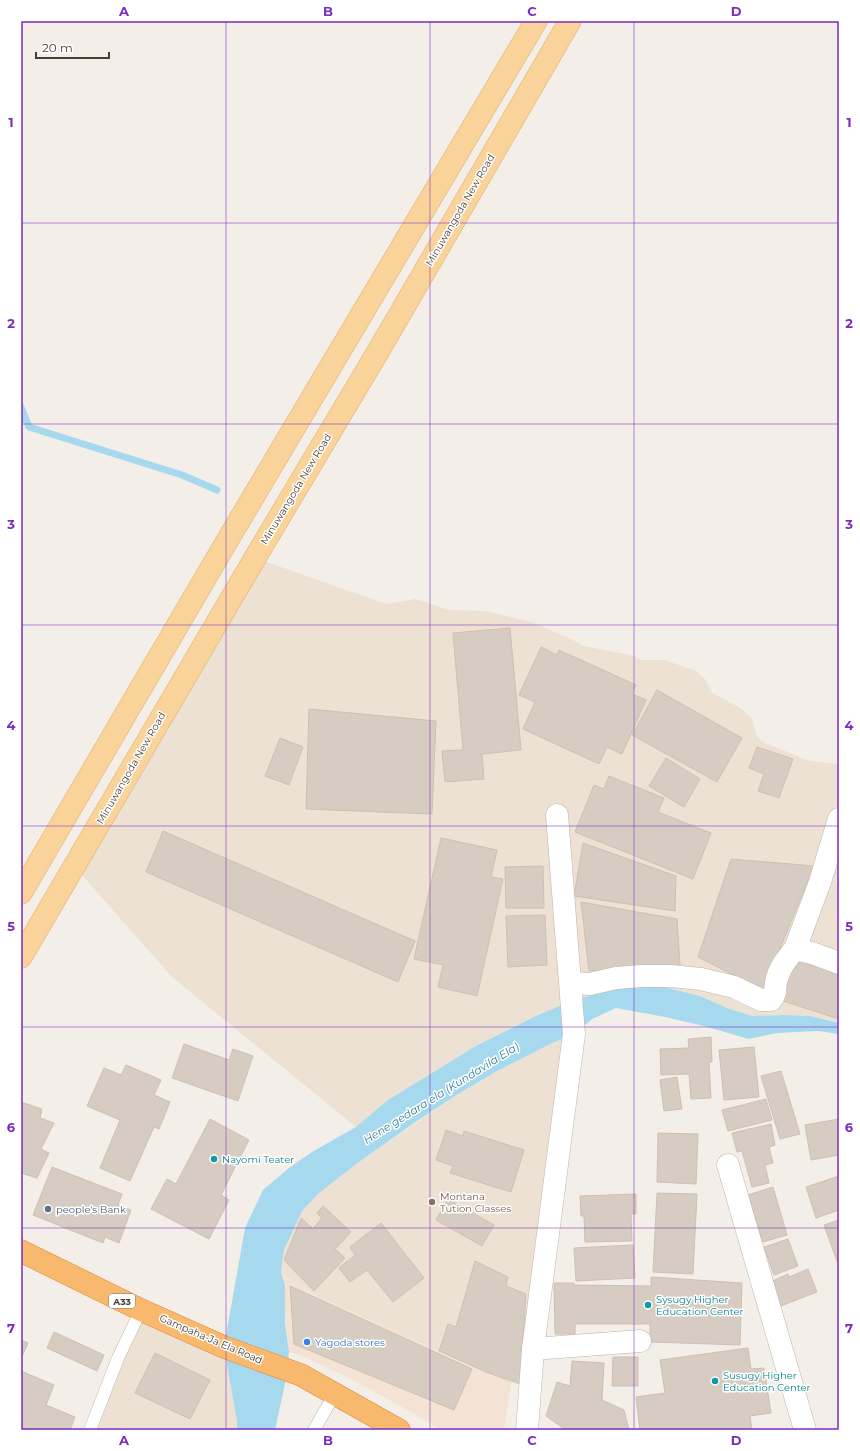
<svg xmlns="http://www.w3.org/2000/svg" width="860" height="1451" font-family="Montserrat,sans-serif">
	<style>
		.commercial { fill: #f4e3d4 }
		.education { fill: #ece1d2 }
		.water { fill: #a6d9ee }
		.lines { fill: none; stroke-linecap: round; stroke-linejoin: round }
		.stream { stroke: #a6d9ee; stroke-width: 7 }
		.building { fill: #d7ccc1; stroke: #cfc0b1 }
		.lane-casing { stroke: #beb5ab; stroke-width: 13 }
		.street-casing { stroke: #beb5ab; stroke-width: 23 }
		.primary-casing { stroke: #dfad6a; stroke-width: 23 }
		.highway-casing { stroke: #d88c3e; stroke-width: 23 }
		.lane { stroke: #fff; stroke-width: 12 }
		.street { stroke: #fff; stroke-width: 22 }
		.primary { stroke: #fad39a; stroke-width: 22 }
		.highway { stroke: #f8b96e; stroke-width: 22 }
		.grid { fill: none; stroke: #7b2cbf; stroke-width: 1; stroke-opacity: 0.55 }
		.culture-dot { fill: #0f9aa8; stroke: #fff; stroke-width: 1.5 }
		.education-dot { fill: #8d6e63; stroke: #fff; stroke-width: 1.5 }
		.service-dot { fill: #5c6f8a; stroke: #fff; stroke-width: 1.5 }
		.shop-dot { fill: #3f7fe0; stroke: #fff; stroke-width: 1.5 }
		.labels { text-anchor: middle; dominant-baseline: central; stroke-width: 3; stroke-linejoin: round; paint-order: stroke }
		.shield { fill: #fff; stroke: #7e7873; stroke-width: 1 }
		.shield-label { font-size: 9px; font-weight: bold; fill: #463e37 }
		.street-label { font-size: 10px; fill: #463e37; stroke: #fff }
		.culture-label { font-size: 10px; fill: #0d838f; stroke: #fff; text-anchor: start }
		.education-label { font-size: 10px; fill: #785e54; stroke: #fff; text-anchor: start }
		.service-label { font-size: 10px; fill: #4e5e75; stroke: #fff; text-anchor: start }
		.shop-label { font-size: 10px; fill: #366cbe; stroke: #fff; text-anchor: start }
		.water-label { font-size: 11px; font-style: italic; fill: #307e9e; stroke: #fff }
		.neatline { fill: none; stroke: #7b2cbf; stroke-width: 1.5 }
		.grid-label { font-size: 13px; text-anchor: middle; font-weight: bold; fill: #7b2cbf }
	</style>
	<rect width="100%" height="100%" fill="#f3eee8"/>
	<!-- commercial -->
	<polygon class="commercial" points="281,1272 315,1295 511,1384 504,1430 440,1430 420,1417 349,1378 302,1356 289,1352"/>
	<!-- education -->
	<g class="education">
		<polygon points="255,558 386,604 416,599 449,610 485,611 531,622 571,639 584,646 635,656 641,660 665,660 696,671 705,679 712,693 742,709 752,719 756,735 762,742 810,761 839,764 839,1023 810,1016 785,1015 752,1016 727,1008 700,996 664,987 581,999 538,1015 476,1046 388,1100 356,1127 172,977 74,866"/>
		<polygon points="573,1035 533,1349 511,1384 315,1295 281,1272 284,1250 302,1211 319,1193 359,1162 458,1094 497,1071 552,1043"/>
		<polygon points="141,1310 224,1347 237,1421 237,1430 90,1430"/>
	</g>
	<!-- water -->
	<polygon class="water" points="635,984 664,987 700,996 727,1008 752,1016 785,1015 810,1016 839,1023 839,1034 818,1031 777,1033 748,1039 708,1027 665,1017 616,1008 592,1019 573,1035 552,1043 497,1071 458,1094 417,1121 359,1162 319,1193 302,1211 284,1250 281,1272 285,1285 285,1323 289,1352 286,1379 275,1430 237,1430 237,1421 224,1347 245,1228 263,1190 289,1168 312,1152 356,1127 388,1100 476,1046 538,1015 560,1006 606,990"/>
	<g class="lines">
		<!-- stream -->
		<polyline class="stream" points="21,407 29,427 182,475 217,490"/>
	</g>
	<!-- building -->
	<g class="building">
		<polygon points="510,628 521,750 482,754 484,779 445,782 442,751 463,750 453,633"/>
		<polygon points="541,647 557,655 559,650 636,685 632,694 646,700 622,754 607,747 599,764 523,729 535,702 519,695"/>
		<polygon points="657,690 742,738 717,782 632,735"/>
		<polygon points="309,709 436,721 432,814 306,809"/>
		<polygon points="280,738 303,747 289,785 265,776"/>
		<polygon points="757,747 793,759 779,798 758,791 764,774 749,768"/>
		<polygon points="666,758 700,779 684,807 649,786"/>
		<polygon points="609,776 664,798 658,812 711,833 693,879 575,832 594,785 604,789"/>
		<polygon points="163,831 415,941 398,982 146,872"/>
		<polygon points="441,838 497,850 491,877 503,879 477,996 438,987 443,965 414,959"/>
		<polygon points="583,843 676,876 675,911 574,896"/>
		<polygon points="731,859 814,866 763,990 698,957"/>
		<polygon points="543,866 544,908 506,908 505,867"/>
		<polygon points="581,902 677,919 680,965 589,971"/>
		<polygon points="545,915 547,965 508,967 506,916"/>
		<polygon points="795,954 839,968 839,1019 780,1000"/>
		<polygon points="711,1037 712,1062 709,1062 711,1098 691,1099 689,1074 661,1075 660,1049 689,1048 688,1039"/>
		<polygon points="184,1044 229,1060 233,1049 253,1056 238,1101 172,1078"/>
		<polygon points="754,1047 759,1097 724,1100 719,1050"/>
		<polygon points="126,1065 161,1080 154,1095 170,1102 159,1129 154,1127 130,1181 100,1168 120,1120 87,1106 104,1068 121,1075"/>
		<polygon points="781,1071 800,1134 780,1139 761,1076"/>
		<polygon points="677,1077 682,1109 664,1111 660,1080"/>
		<polygon points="766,1099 772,1120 728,1131 722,1110"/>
		<polygon points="21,1102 42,1109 40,1118 54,1123 41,1149 49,1153 37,1178 21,1173"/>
		<polygon points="210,1119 249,1140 221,1195 229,1200 209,1239 151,1209 167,1179 176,1184"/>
		<polygon points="839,1119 839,1155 811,1160 805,1125"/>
		<polygon points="771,1124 775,1145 769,1147 773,1163 765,1165 769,1183 752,1187 742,1151 737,1152 732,1133"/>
		<polygon points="446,1130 463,1136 464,1131 524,1150 511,1192 450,1173 453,1166 436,1160"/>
		<polygon points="658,1133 698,1134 696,1184 657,1182"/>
		<polygon points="52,1167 122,1194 118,1205 131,1210 119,1243 105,1237 103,1243 33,1215"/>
		<polygon points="839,1176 839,1210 816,1218 806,1187"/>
		<polygon points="773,1187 787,1235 763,1242 748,1195"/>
		<polygon points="657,1193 697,1194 693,1274 653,1272"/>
		<polygon points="636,1194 636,1214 631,1214 632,1241 585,1242 584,1216 581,1216 580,1196"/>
		<polygon points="448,1199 494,1225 482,1246 436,1220"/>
		<polygon points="323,1206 351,1232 335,1249 345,1258 314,1291 284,1260 301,1218 313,1229 322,1218 317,1213"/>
		<polygon points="839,1220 839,1267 824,1225"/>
		<polygon points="381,1223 424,1278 393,1302 367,1270 350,1282 339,1268 355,1255 350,1247"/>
		<polygon points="788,1239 798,1266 774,1275 764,1247"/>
		<polygon points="633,1245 635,1278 576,1281 574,1248"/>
		<polygon points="475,1261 508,1277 506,1286 526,1294 520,1384 486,1372 439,1351 448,1324 456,1327"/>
		<polygon points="808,1269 817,1292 778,1307 768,1283 788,1274 789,1277"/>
		<polygon points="651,1277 742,1283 740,1345 650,1342 650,1324 575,1324 575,1334 555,1334 554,1283 574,1283 574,1285 651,1286"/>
		<polygon points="290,1286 472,1369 454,1410 294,1344"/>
		<polygon points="54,1332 104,1355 97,1371 47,1348"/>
		<polygon points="21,1340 28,1343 21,1359"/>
		<polygon points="748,1348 751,1369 764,1368 771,1413 750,1416 752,1430 640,1430 636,1397 665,1393 660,1360"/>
		<polygon points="155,1353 210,1380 190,1419 135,1393"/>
		<polygon points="613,1357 638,1357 638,1386 612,1386"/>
		<polygon points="572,1361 604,1363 602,1400 624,1410 629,1430 566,1430 546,1416 557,1382 570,1386"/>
		<polygon points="21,1371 54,1385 46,1405 75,1417 70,1430 21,1430"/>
	</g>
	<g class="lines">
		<defs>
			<g id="lane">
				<polyline points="90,1430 118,1358 141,1310"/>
				<polyline points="314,1430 334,1395"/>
			</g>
			<g id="street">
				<polyline points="795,949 820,882 839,819"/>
				<path d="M 571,983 L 590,984 L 616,978 L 642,976 L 671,976 L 701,979 L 734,987 L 761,1000 L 771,1000 C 776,994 775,990 776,982 C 779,968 786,960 795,949 L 812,953 L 839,963"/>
				<polyline points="728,1165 805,1430"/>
				<polyline points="533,1349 640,1341"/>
				<polyline points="527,1430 533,1349 574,1034 557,815"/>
			</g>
			<g id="primary">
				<polyline points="21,893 227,541 536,21"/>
				<polyline points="21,957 255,558 379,350 570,21"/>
			</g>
			<polyline id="highway" points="21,1251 141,1310 224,1347 301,1375 399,1430"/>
		</defs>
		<!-- lane casing -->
		<use href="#lane" class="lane-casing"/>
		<!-- street casing -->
		<use href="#street" class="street-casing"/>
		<!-- primary casing -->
		<use href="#primary" class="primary-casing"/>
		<!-- highway casing -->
		<use href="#highway" class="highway-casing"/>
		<!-- lane -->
		<use href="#lane" class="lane"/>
		<!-- street -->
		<use href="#street" class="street"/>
		<!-- primary -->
		<use href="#primary" class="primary"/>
		<!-- highway -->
		<use href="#highway" class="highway"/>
	</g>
	<!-- grid -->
	<path class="grid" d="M 226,21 L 226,1430M 430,21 L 430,1430M 634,21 L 634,1430M 21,223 L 839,223M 21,424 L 839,424M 21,625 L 839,625M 21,826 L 839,826M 21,1027 L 839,1027M 21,1228 L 839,1228"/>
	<!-- markers -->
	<g class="culture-dot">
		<circle cx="214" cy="1159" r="4"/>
		<circle cx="648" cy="1305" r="4"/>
		<circle cx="715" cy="1381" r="4"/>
	</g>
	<circle class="education-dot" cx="432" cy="1202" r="4"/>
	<circle class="service-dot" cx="48" cy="1209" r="4"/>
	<circle class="shop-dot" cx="307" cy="1342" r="4"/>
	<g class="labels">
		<!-- shield labels -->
		<rect class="shield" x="109" y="1294" width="26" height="14" rx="3"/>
		<g class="shield-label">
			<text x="122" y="1301">A33</text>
		</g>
		<!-- street labels -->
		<g class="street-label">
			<text transform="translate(460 210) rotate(-60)">Minuwangoda New Road</text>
			<text transform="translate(296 489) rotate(-59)">Minuwangoda New Road</text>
			<text transform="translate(131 768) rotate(-60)">Minuwangoda New Road</text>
			<text transform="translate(211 1339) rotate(23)">Gampaha-Ja Ela Road</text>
		</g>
		<!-- culture labels -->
		<g class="culture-label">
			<text x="222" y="1159">Nayomi Teater</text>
			<text x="656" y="1299">Sysugy Higher<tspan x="656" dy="12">Education Center</tspan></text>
			<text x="723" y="1375">Susugy Higher<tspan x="723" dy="12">Education Center</tspan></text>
		</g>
		<!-- education labels -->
		<g class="education-label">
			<text x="440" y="1196">Montana<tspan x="440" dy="12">Tution Classes</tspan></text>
		</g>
		<!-- service labels -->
		<g class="service-label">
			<text x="56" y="1209">people's Bank</text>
		</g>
		<!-- shop labels -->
		<g class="shop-label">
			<text x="315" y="1342">Yagoda stores</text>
		</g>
		<!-- water labels -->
		<g class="water-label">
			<text transform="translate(441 1093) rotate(-32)">Hene gedara ela (Kundavila Ela)</text>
		</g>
	</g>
	<!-- border -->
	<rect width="860" height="1451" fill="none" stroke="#ffffff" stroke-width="44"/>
	<!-- scale -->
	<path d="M36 52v6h73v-6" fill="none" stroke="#463e37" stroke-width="2"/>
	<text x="42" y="52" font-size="12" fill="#463e37" stroke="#ffffff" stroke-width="3" paint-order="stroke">20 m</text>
	<rect x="22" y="22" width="816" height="1407" class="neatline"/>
	<g class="grid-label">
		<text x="124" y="16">A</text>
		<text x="328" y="16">B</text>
		<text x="532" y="16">C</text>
		<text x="736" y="16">D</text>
		<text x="11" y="127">1</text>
		<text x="849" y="127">1</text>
		<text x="11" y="328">2</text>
		<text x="849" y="328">2</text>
		<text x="11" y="529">3</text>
		<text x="849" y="529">3</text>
		<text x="11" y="730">4</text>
		<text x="849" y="730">4</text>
		<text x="11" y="931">5</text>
		<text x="849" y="931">5</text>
		<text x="11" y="1132">6</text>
		<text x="849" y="1132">6</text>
		<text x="11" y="1333">7</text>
		<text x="849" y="1333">7</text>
		<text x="124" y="1445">A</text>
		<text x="328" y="1445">B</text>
		<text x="532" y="1445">C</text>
		<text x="736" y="1445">D</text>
	</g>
</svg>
